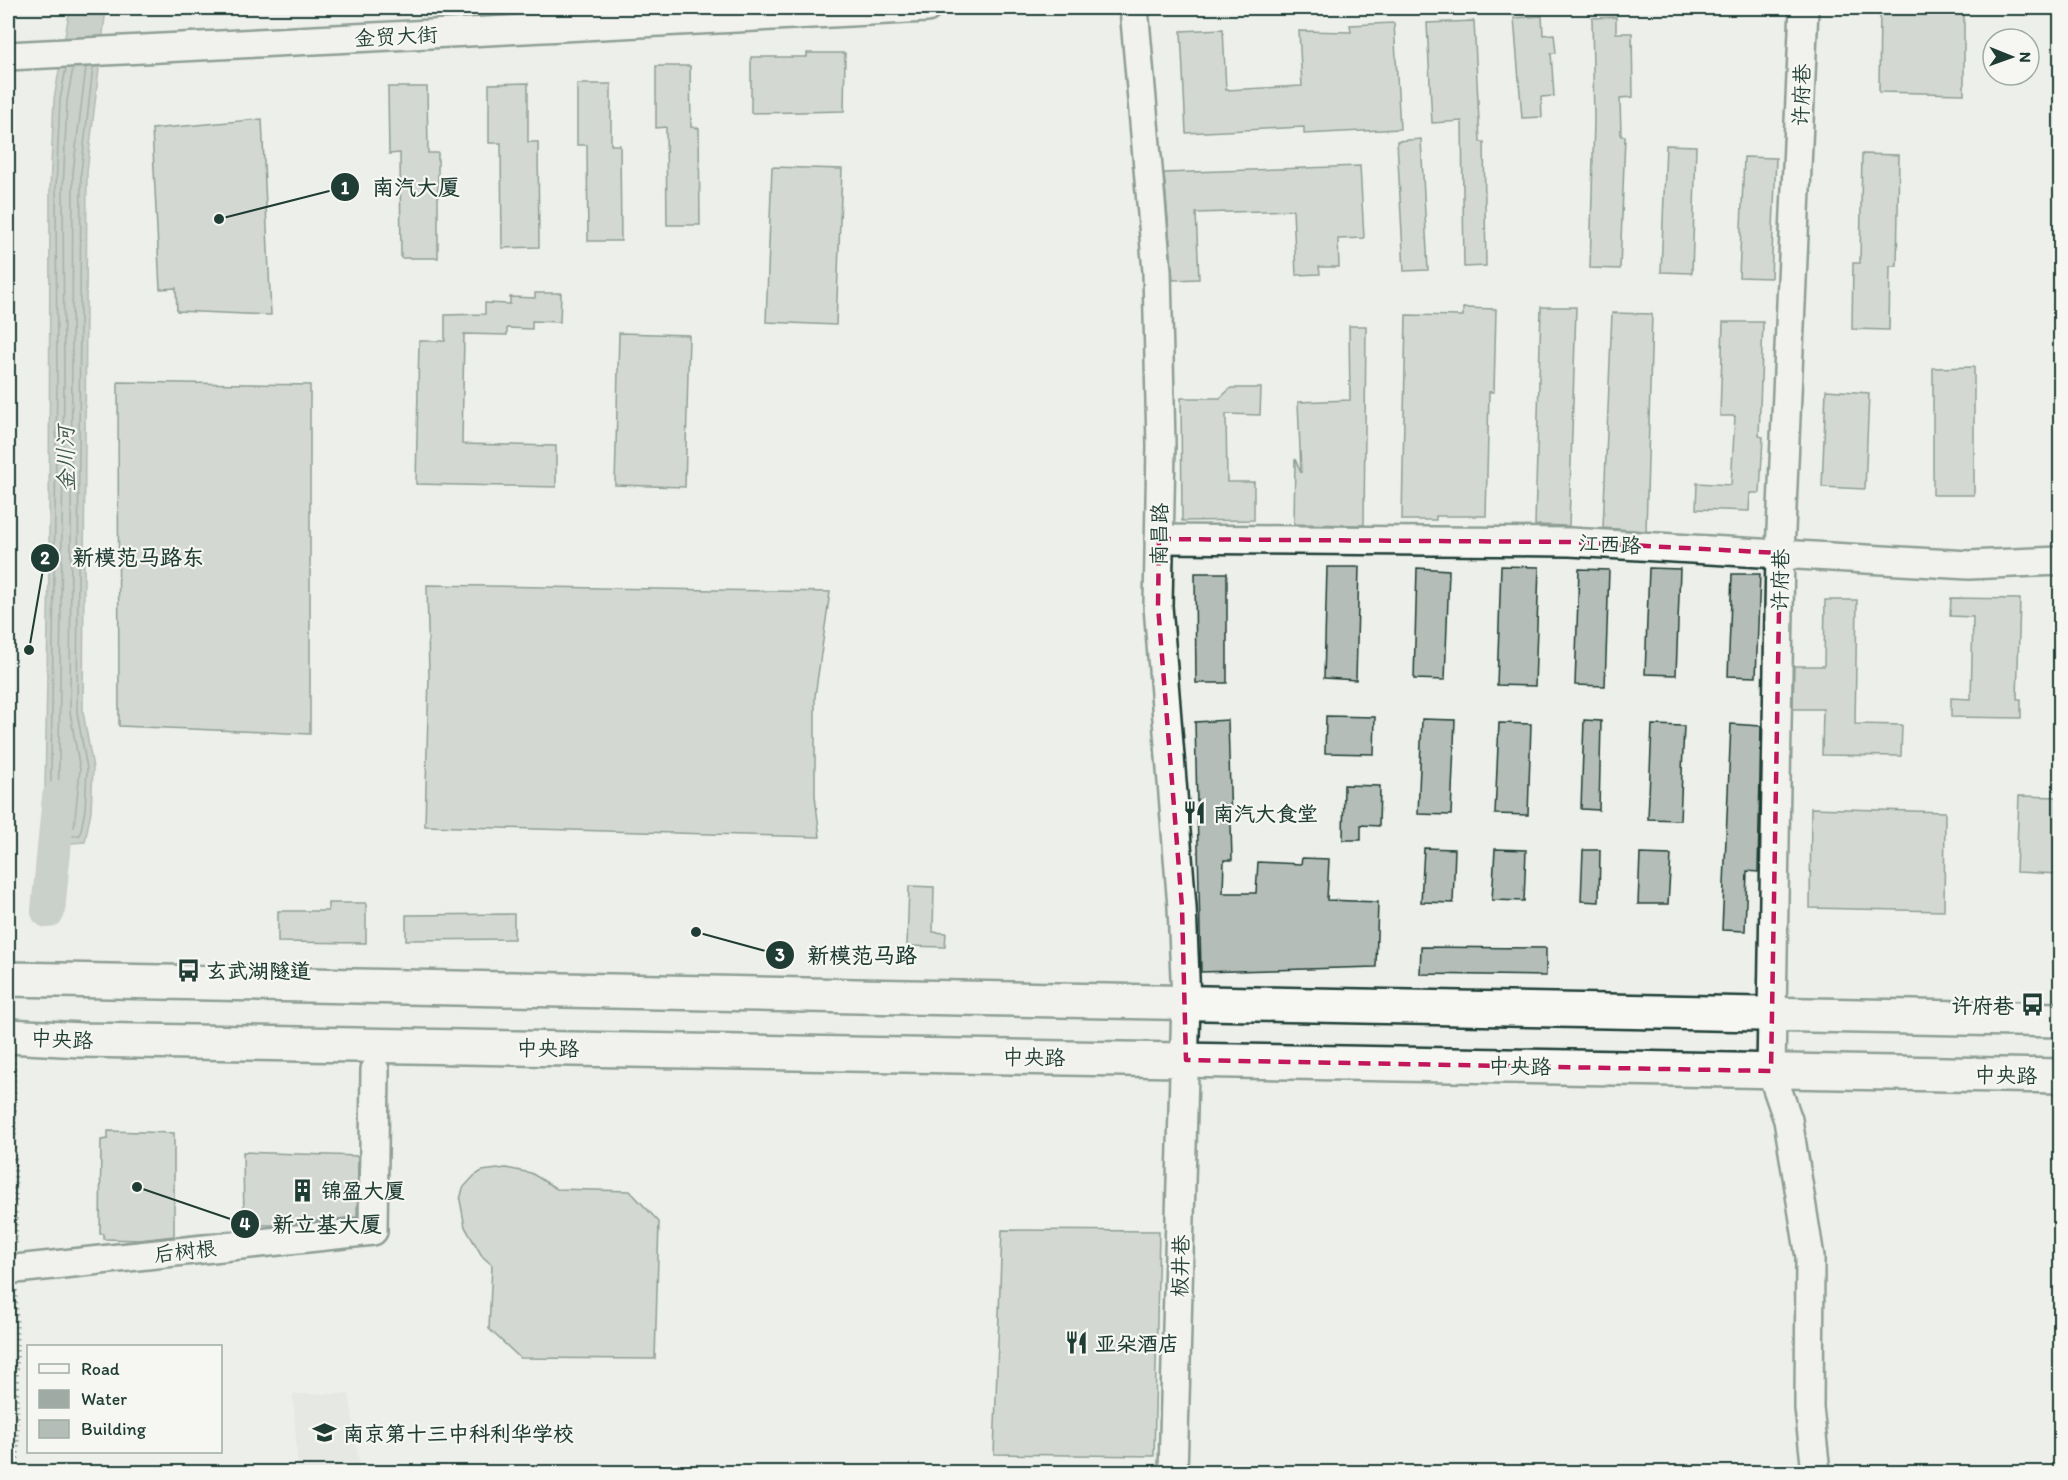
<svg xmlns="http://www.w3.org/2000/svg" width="2068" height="1480" font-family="Itim,'LXGW WenKai TC',sans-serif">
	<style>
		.built { fill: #dce0db }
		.water { fill: #9faaa4; stroke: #6c7e77; stroke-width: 1.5 }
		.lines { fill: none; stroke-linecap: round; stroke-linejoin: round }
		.shore { stroke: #526961; stroke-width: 1.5 }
		.river { stroke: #9faaa4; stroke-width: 34 }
		.building { fill: #b4bdb8; stroke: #1f3d34; stroke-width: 1.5 }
		.minor-casing { stroke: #1f3d34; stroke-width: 32 }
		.major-casing { stroke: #1f3d34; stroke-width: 38 }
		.path { stroke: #1f3d34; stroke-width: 4; stroke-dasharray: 1.5 4.5; stroke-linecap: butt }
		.minor { stroke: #f6f6f2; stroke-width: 27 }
		.major { stroke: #f6f6f2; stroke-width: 33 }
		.marked { fill: none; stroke: #c2185b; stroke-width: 4.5; stroke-dasharray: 12 8; stroke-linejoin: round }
		.labels { text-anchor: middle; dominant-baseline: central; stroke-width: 4.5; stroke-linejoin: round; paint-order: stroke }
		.street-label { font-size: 21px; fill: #1f3d34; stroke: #f6f6f2 }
		.poi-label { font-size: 21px; font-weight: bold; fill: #1f3d34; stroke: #f6f6f2; text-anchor: start }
		.water-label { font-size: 22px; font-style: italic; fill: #3f5850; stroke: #f6f6f2 }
		.leader { fill: none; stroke: #1f3d34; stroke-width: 2 }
		.callout-dot { fill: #1f3d34; stroke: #f6f6f2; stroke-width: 2 }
		.mark-label { font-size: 18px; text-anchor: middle; font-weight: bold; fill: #fff }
		.callout-label { font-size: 22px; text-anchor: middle; font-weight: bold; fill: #1f3d34; stroke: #f6f6f2; stroke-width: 4.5; stroke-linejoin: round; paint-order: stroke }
	</style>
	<rect width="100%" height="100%" fill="#edefea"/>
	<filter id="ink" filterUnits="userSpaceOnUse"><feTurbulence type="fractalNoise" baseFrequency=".0167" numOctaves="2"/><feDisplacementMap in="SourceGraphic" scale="12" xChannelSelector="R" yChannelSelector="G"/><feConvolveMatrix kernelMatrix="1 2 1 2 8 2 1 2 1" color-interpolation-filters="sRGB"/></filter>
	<g filter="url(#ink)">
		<!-- built -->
		<polygon class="built" points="293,1394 349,1394 360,1472 298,1472"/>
		<!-- water -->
		<polygon class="water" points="70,8 106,8 87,172 83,712 93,768 91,811 85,842 44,845 49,565 50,189 54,99"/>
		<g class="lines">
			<!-- shore -->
			<g class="shore">
				<polyline points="66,68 60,100 56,189 57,384 50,835 53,838 80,835 85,810 87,769 77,712 81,172 93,67"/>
				<polyline points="73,68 67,101 63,190 64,384 58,827 61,830 74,827 80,770 70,712 73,172 86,67"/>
			</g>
			<!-- river -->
			<polyline class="river" points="48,911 59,797"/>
		</g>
		<!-- building -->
		<g class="building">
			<polygon points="1880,9 1964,11 1964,94 1879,92"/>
			<polygon points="1542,16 1543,35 1554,34 1556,53 1551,53 1554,96 1541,97 1542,117 1522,118 1514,18"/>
			<polygon points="1616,17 1616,33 1632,33 1633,97 1620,98 1621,136 1625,136 1620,269 1590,268 1594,120 1592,18"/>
			<polygon points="1474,21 1480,142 1484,142 1486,266 1464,267 1462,121 1432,123 1427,23"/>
			<polygon points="1394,23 1400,129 1304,134 1304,127 1186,133 1181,31 1223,29 1226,90 1302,86 1299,31 1351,32 1350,25"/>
			<polygon points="807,53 845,53 844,111 751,113 751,57 807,57"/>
			<polygon points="656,66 690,66 691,127 699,128 700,225 667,225 666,127 656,128"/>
			<polygon points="528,83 528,142 538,142 539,247 502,248 501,143 489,143 489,84"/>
			<polygon points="577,84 611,84 611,145 620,145 621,241 588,241 587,145 577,145"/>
			<polygon points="388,87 427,87 428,153 438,153 438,258 401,258 400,153 389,154"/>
			<polygon points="262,119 271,315 177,311 176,288 160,289 152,129"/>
			<polygon points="1421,139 1428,270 1404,271 1397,141"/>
			<polygon points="1666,145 1696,146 1692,273 1661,272"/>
			<polygon points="1862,154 1899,155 1897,266 1890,266 1889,330 1852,329 1853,263 1860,263"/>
			<polygon points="1744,157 1776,158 1771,278 1739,277"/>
			<polygon points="1360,166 1364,238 1338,239 1339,267 1319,267 1320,274 1296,275 1293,210 1196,213 1199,279 1173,280 1164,173"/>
			<polygon points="772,167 842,169 836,325 766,322"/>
			<polygon points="535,293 561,293 560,322 532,321 532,329 507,328 507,335 464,334 462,444 556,446 556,487 416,484 419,341 445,341 445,315 485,314 485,303 510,304 510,297 535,298"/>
			<polygon points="1541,307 1576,307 1569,526 1535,525"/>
			<polygon points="1463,308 1496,309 1494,392 1489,392 1486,516 1436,516 1436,520 1402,520 1406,315 1463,316"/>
			<polygon points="1612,313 1652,314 1646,531 1603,528"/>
			<polygon points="1723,322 1763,322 1759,436 1763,437 1760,493 1750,493 1749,511 1696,509 1697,483 1731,485 1735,416 1720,416"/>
			<polygon points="1349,326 1366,326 1364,525 1294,524 1295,459 1301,473 1298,402 1350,400"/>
			<polygon points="619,333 689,335 685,487 615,485"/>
			<polygon points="1974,367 1974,495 1933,495 1933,368"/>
			<polygon points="118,382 310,385 310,734 119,726"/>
			<polygon points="1231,388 1261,388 1260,415 1226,414 1227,482 1254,482 1254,520 1182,521 1181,398 1220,398"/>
			<polygon points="1826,390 1869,393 1865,489 1822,487"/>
			<polygon points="1501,566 1539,567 1535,686 1497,685"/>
			<polygon points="1327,567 1359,567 1356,680 1324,678"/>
			<polygon points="1417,568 1449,570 1445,680 1414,679"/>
			<polygon points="1649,568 1680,569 1676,675 1645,674"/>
			<polygon points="1579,569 1609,570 1605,686 1575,685"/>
			<polygon points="1195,573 1227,573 1227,683 1196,683"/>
			<polygon points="1732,574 1760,574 1756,677 1728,676"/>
			<polygon points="427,585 830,592 815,696 815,796 820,837 425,826 429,675"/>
			<polygon points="1951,598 2020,599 2017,699 2021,699 2021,718 1951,717 1951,698 1971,699 1973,617 1950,616"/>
			<polygon points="1825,600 1857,600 1855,724 1902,725 1901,756 1822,755 1823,709 1793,709 1794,666 1824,666"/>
			<polygon points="1326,716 1375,717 1374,754 1325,753"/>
			<polygon points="1422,719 1455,720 1451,815 1418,814"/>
			<polygon points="1228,720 1232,860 1224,860 1223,893 1256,893 1258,862 1301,864 1302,858 1329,859 1327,900 1378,902 1376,967 1201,972 1195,722"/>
			<polygon points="1584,720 1601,721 1599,810 1581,809"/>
			<polygon points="1499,723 1531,724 1528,815 1495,814"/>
			<polygon points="1731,724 1761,726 1758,872 1747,871 1745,931 1722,930"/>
			<polygon points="1652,725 1684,726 1680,820 1648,819"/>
			<polygon points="1344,785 1380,786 1379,826 1361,825 1361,840 1343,840"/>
			<polygon points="2019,796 2061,797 2061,874 2016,872"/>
			<polygon points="1811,808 1945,812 1944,911 1810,908"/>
			<polygon points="1424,848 1455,849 1453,903 1421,902"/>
			<polygon points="1495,849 1526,850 1524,901 1492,900"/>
			<polygon points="1583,850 1600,850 1599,902 1581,901"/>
			<polygon points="1640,854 1671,855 1668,904 1638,904"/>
			<polygon points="909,886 934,887 933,932 946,933 945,947 907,946"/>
			<polygon points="328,903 366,903 366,943 278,942 278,911 328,911"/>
			<polygon points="514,914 514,939 406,940 406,915"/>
			<polygon points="1421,947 1546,948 1546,976 1420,974"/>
			<polygon points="108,1131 174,1133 174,1236 139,1240 104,1239 104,1234 100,1234 101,1140 108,1139"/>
			<polygon points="243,1152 358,1156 357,1217 276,1225 244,1225"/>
			<polygon points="506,1168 531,1173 557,1189 630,1191 659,1222 655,1359 520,1358 489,1329 492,1265 482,1256 465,1227 460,1200 463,1188 474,1176 482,1171"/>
			<polygon points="1002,1230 1159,1231 1154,1456 994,1454"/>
		</g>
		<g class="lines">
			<defs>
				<g id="minor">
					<polyline points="1134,8 1157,271 1161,446 1158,606 1182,907 1186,1001 1173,1472"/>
					<polyline points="1804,8 1780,553 1771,1071 1788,1120 1810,1257 1809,1408 1816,1472"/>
					<polyline points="8,56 927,8"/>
					<polyline points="1159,539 1570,542 1969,565 2060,561"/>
					<polyline points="16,1269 373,1231 375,1070"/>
				</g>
				<g id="major">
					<polyline points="8,979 2060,1020"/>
					<polyline points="8,1036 81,1040 2060,1076"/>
				</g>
			</defs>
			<!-- minor casing -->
			<use href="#minor" class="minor-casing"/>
			<!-- major casing -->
			<use href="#major" class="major-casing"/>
			<!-- path -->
			<g class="path">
				<polyline points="14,1062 16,1247"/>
				<polyline points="16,1290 18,1472"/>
			</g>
			<!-- minor -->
			<use href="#minor" class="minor"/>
			<!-- major -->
			<use href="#major" class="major"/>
		</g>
	</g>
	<!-- marked area -->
	<path d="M0 0H2068V1480H0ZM 1159,539 L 1570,542 L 1780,553 L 1771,1071 L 1186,1060 L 1182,907 L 1158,606 Z" fill="#edefea" fill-opacity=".55" fill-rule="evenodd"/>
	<path class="marked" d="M 1159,539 L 1570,542 L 1780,553 L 1771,1071 L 1186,1060 L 1182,907 L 1158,606 Z"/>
	<!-- icons -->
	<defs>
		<symbol id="restaurant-bare" viewBox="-9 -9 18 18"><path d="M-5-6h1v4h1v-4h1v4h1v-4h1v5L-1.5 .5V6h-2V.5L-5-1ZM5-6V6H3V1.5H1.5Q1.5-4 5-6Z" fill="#1f3d34" stroke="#f6f6f2" stroke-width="2.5" paint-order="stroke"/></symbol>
		<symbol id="bus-bare" viewBox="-9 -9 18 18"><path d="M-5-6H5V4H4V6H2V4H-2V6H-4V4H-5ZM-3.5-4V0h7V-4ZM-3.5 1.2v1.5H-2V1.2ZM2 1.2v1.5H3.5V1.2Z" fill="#1f3d34" stroke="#f6f6f2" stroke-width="2.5" paint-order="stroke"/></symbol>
		<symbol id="building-bare" viewBox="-9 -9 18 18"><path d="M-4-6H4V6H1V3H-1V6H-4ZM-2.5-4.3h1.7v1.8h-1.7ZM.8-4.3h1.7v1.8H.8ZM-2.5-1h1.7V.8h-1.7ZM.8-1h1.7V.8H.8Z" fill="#1f3d34" stroke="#f6f6f2" stroke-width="2.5" paint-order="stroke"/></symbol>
		<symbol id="university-bare" viewBox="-9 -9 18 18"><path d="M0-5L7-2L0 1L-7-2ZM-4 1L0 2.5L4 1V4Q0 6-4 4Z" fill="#1f3d34" stroke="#f6f6f2" stroke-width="2.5" paint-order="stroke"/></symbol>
	</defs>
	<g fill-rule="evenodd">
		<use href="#restaurant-bare" x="1178" y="796" width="33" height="33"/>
		<use href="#bus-bare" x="172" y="954" width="33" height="33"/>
		<use href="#bus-bare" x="2016" y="988" width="33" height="33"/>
		<use href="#building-bare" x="286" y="1174" width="33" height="33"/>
		<use href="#restaurant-bare" x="1060" y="1326" width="33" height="33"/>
		<use href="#university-bare" x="308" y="1416" width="33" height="33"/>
	</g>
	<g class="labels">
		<!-- street labels -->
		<g class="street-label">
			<text transform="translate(396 36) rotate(-3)">金贸大街</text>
			<text transform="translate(1801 95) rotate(-88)">许府巷</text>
			<text transform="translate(1159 534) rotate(-89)">南昌路</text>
			<text transform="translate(1610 544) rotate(3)">江西路</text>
			<text transform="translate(1780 580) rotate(-89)">许府巷</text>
			<text transform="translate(62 1039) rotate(3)">中央路</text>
			<text transform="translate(548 1048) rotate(1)">中央路</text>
			<text transform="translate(1034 1057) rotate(1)">中央路</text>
			<text transform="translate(1520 1066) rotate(1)">中央路</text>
			<text transform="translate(2006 1075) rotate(1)">中央路</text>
			<text transform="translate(185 1251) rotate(-6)">后树根</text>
			<text transform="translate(1180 1266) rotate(-88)">板井巷</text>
		</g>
		<!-- poi labels -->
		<g class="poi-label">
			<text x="1213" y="813">南汽大食堂</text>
			<text x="206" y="970">玄武湖隧道</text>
			<text x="2014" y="1005" text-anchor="end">许府巷</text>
			<text x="321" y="1190">锦盈大厦</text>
			<text x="1095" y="1343">亚朵酒店</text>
			<text x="343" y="1433">南京第十三中科利华学校</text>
		</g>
		<!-- water labels -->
		<g class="water-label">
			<text transform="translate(66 459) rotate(-91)">金川河</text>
		</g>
	</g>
	<!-- callouts -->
	<path class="leader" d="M219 219L345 187M29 650L45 558M696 932L780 955M137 1187L245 1224"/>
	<g class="callout-dot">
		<circle cx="219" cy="219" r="6"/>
		<circle cx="29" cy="650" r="6"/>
		<circle cx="696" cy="932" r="6"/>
		<circle cx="137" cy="1187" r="6"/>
		<circle cx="345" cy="187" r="15"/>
		<circle cx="45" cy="558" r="15"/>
		<circle cx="780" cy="955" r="15"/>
		<circle cx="245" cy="1224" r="15"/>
	</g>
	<g class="mark-label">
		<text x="345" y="194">1</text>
		<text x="45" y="564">2</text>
		<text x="780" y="961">3</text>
		<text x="245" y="1230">4</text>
	</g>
	<g class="callout-label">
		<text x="416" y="195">南汽大厦</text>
		<text x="138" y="565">新模范马路东</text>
		<text x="862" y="963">新模范马路</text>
		<text x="327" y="1232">新立基大厦</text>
	</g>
	<!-- margin -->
	<rect width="2068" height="1480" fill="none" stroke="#f6f6f2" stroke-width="30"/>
	<rect x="15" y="15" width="2038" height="1450" fill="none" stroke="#1f3d34" stroke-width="2" filter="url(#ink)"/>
	<!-- legend -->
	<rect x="27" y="1345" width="195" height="108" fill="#f6f6f2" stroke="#a0aca6" stroke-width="1.5"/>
	<rect x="39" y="1364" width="30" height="9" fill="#f6f6f2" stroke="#a0aca6" stroke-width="1.5"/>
	<text x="81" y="1375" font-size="18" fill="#1f3d34">Road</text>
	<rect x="39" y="1390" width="30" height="18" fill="#9faaa4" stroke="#a0aca6" stroke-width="1.5"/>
	<text x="81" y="1405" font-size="18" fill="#1f3d34">Water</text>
	<rect x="39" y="1420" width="30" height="18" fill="#b4bdb8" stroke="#a0aca6" stroke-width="1.5"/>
	<text x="81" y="1435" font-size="18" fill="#1f3d34">Building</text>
	<!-- north arrow -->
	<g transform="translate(2011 57) rotate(91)"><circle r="28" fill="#f6f6f2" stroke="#a0aca6" stroke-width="1.5"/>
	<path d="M0-4.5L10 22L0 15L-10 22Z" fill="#1f3d34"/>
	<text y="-9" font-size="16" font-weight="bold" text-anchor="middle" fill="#1f3d34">N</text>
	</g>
</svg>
